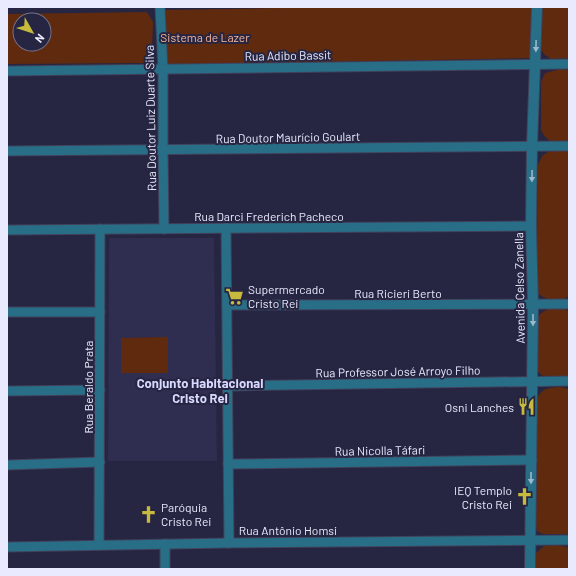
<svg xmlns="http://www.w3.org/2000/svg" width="576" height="576" font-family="Barlow,sans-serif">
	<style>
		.built { fill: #2f2d50 }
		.green { fill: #602a0f; fill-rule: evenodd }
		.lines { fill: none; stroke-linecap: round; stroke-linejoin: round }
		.minor-casing { stroke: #41415c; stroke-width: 11 }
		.tertiary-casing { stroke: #41415c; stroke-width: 12 }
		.minor { stroke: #286e86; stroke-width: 9 }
		.tertiary { stroke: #286e86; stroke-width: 10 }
		.oneway { fill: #9cb8cd }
		.labels { text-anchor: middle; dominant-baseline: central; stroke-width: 4; stroke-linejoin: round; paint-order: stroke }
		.park-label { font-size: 12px; fill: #f9b79b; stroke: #262542 }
		.street-label { font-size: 12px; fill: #e9eafd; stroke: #262542 }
		.poi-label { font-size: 12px; fill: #e9eafd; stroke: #262542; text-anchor: start }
		.neighbourhood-label { font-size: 13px; font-weight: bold; fill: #d8d9fe; stroke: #262542 }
	</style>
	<rect width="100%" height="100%" fill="#262542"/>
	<!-- built -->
	<polygon class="built" points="109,238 214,238 217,461 108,461"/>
	<!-- green -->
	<g class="green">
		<polygon points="335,7 532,7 532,58 168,65 164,10"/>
		<polygon points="544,7 569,7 568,58 551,59 545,55 541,50 539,16"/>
		<path d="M 147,12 L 153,22 L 152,50 L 146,63 L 7,64 L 7,14 ZM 20,20 L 44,20 L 44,44 L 20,44 Z"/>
		<path d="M 561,69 L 569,70 L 569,141 C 556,145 546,142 541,130 L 541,82 L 545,73 Z"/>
		<path d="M 551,150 L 569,151 L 569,296 C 557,303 547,301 536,292 L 538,165 L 542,156 Z"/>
		<polygon points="551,307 564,308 569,312 569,377 545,378 536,370 536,322 540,314"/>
		<polygon points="168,337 168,373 121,373 121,338"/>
		<path d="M 560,387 L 569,389 L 569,533 L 567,534 L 543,534 L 537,531 L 536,525 L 536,400 C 542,388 547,388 560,387 Z"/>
		<polygon points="555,545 567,547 569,550 569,569 534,569 536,553 544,546"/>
	</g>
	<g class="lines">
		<defs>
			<g id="minor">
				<polyline points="160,7 163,69 163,150 164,229"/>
				<polyline points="7,71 569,64"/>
				<polyline points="7,151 569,146"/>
				<polyline points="226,228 229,543"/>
				<polyline points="7,230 531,226"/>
				<polyline points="227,305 569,304"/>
				<polyline points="7,312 100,312"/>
				<polyline points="227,386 569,381"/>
				<polyline points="7,391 100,390"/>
				<polyline points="228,464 532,460"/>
				<polyline points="7,465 100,462"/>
				<polyline points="165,544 165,569"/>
				<polyline points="99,545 100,229"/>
				<polyline points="7,547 229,543 569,540"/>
			</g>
			<polyline id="tertiary" points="530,569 533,305 531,226 532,146 537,7"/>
		</defs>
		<!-- minor casing -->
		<use href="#minor" class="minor-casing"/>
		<!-- tertiary casing -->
		<use href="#tertiary" class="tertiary-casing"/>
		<!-- minor -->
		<use href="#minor" class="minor"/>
		<!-- tertiary -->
		<use href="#tertiary" class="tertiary"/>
	</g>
	<!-- one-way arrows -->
	<defs><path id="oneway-solid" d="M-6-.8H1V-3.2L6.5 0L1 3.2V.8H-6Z"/></defs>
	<g class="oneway">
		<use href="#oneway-solid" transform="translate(536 46) rotate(91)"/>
		<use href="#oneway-solid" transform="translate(532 176) rotate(91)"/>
		<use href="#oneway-solid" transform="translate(533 320) rotate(90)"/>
		<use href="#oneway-solid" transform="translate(531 478) rotate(90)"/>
	</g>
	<!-- icons -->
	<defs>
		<symbol id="supermarket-bare" viewBox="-9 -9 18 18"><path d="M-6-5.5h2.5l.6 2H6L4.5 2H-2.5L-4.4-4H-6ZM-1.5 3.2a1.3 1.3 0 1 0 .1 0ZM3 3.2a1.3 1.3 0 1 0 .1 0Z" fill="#c6bb3c" stroke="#262542" stroke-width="2.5" paint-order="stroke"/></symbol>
		<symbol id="restaurant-bare" viewBox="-9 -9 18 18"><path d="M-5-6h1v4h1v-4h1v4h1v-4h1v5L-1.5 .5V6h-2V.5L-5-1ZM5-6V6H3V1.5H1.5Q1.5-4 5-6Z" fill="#c6bb3c" stroke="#262542" stroke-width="2.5" paint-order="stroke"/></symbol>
		<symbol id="church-bare" viewBox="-9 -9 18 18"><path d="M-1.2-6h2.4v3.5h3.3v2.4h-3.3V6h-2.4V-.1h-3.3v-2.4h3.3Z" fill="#c6bb3c" stroke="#262542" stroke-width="2.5" paint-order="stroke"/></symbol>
	</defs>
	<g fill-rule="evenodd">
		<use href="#supermarket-bare" x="222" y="284" width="25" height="25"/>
		<use href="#restaurant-bare" x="514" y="394" width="25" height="25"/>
		<use href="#church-bare" x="512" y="484" width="25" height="25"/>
		<use href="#church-bare" x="136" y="502" width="25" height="25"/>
	</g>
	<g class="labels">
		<!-- park labels -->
		<g class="park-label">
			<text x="205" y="37">Sistema de Lazer</text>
		</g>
		<!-- street labels -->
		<g class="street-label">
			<text transform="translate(288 55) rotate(-1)">Rua Adibo Bassit</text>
			<text transform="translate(150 118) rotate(-91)">Rua Doutor Luiz Duarte Silva</text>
			<text transform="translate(288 137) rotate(-1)">Rua Doutor Maurício Goulart</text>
			<text x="269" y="216">Rua Darci Frederich Pacheco</text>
			<text transform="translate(519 288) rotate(-91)">Avenida Celso Zanella</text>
			<text x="398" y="293">Rua Ricieri Berto</text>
			<text transform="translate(398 371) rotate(-1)">Rua Professor José Arroyo Filho</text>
			<text transform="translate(88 387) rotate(-90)">Rua Beraldo Prata</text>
			<text transform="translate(380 450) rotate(-1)">Rua Nicolla Táfari</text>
			<text x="288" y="530">Rua Antônio Homsi</text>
		</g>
		<!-- poi labels -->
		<g class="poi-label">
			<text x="248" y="289">Supermercado<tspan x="248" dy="14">Cristo Rei</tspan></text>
			<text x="514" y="407" text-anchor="end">Osni Lanches</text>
			<text x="512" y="490" text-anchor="end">IEQ Templo<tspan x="512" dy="14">Cristo Rei</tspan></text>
			<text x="161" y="507">Paróquia<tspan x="161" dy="14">Cristo Rei</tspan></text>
		</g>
		<!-- neighbourhood labels -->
		<g class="neighbourhood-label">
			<text x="200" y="383">Conjunto Habitacional<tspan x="200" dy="15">Cristo Rei</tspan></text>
		</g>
	</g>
	<!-- border -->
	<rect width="576" height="576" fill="none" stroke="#e9eafd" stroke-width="16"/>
	<!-- north arrow -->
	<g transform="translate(32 32) rotate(129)"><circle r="19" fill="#262542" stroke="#74748d"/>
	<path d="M0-3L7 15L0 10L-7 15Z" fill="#c6bb3c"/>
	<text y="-6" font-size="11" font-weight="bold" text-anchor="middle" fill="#e9eafd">N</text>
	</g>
</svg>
